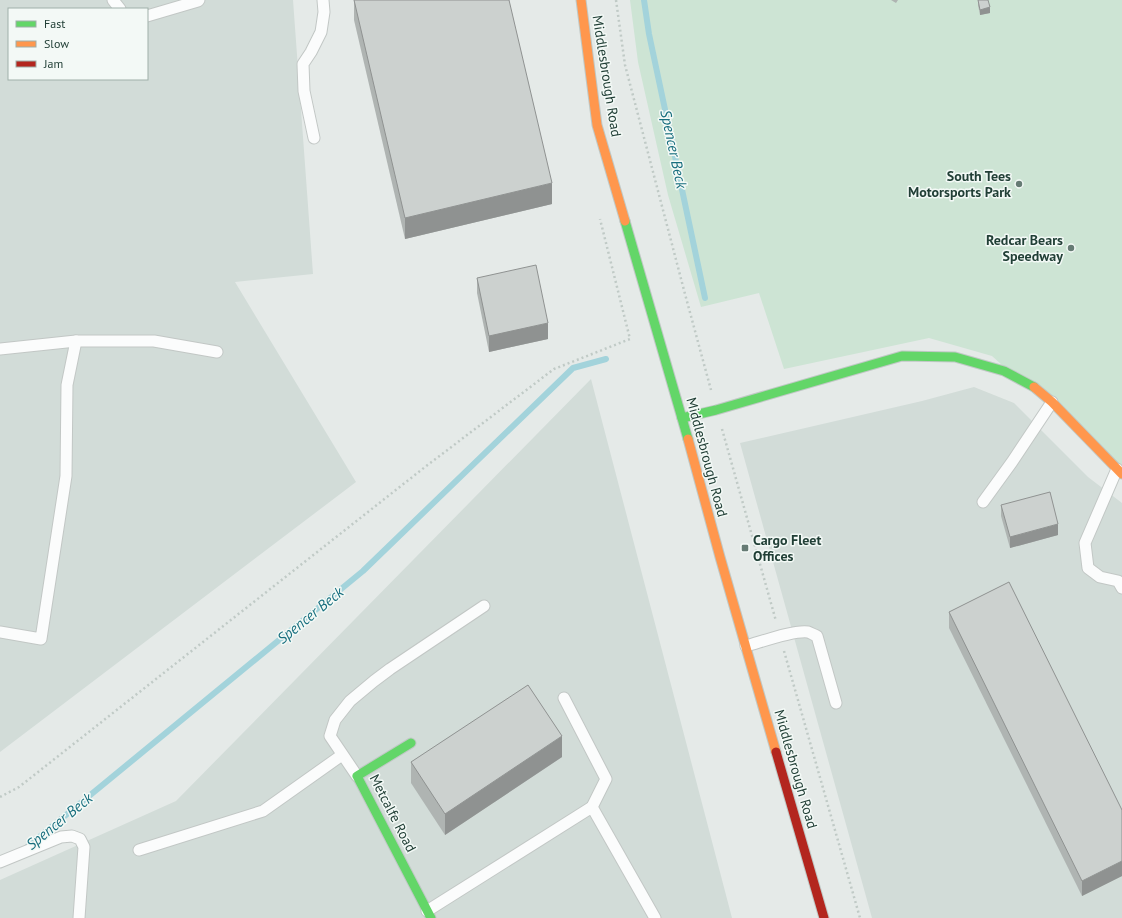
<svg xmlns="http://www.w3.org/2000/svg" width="1122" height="918" font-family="'PT Sans',sans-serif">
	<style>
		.built { fill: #d2dcd8; fill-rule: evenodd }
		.green { fill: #cde4d4 }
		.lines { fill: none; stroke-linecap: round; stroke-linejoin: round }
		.stream { stroke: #a3d3db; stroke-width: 6 }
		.lane-casing { stroke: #c2c7c5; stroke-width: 13 }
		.fast-casing { stroke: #c0c8c5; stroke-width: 11 }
		.slow-casing { stroke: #c0c8c5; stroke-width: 11 }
		.jam-casing { stroke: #c0c8c5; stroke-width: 11 }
		.path { stroke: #c0cac6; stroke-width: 2.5; stroke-dasharray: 2 3; stroke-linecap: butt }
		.lane { stroke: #fbfcfc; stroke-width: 11 }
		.fast { stroke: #63d668; stroke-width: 9 }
		.slow { stroke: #ff974d; stroke-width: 9 }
		.jam { stroke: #b3261e; stroke-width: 9 }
		.wall { fill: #afb4b2 }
		.shaded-wall { fill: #8f9291 }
		.building { fill: #ccd1cf; stroke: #8f9291 }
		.poi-dot { fill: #667b74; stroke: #f3f9f6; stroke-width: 1.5 }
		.labels { text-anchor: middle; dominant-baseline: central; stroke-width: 3; stroke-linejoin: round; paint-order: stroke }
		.street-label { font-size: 14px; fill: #213f36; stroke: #f3f9f6 }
		.poi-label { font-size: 14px; font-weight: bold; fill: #213f36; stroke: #f3f9f6; text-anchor: end }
		.water-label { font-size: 15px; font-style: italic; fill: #176e7e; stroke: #f3f9f6 }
	</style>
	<rect width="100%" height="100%" fill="#e5eae8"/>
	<!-- built -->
	<g class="built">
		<path d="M 0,0 L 293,0 L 313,274 L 235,282 L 356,482 L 0,752 ZM 9,9 L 147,9 L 147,79 L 9,79 Z"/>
		<polygon points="591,379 732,918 0,918 0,880 176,801"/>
		<polygon points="974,387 1014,403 1088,477 1122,503 1122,918 872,918 740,443 922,401"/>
	</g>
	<!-- green -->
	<polygon class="green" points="630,0 1122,0 1122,472 992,356 929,338 784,369 759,293 701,307 668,195 638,62"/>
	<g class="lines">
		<!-- stream -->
		<g class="stream">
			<polyline points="644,0 649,34 705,298"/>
			<polyline points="27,847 363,571 573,368 606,359"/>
		</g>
		<defs>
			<g id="lane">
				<polyline points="113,0 120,9"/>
				<polyline points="147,16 198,1 199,0"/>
				<polyline points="314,138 304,91 303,64 311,52 321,32 324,12 323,0"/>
				<polyline points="0,349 76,341 154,341 217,352"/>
				<polyline points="1117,469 1085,543 1088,568 1100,577 1118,581 1122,588"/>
				<polyline points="983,502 1012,462 1052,402"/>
				<polyline points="0,632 41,639 66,476 67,385 76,341"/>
				<path d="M 746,646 C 761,642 793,630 808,632 C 811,633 814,635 817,636 L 836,703"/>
				<polyline points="564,698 606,779 592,807"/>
				<polyline points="357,776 330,736 335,720 350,701 374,681 390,669 484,606"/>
				<polyline points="139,850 263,811 342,755"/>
				<polyline points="0,862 61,837 72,836 80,839 84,847 79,918"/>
				<polyline points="427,911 592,807 655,918"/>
			</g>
			<g id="fast">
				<polyline points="625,221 688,439"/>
				<polyline points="682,418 716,410 902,356 955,357 1004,371 1034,387"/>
				<polyline points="411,743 357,776 431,918"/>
			</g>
			<g id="slow">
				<polyline points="581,0 597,125 625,221"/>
				<polyline points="1034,387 1052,402 1122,474"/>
				<polyline points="688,439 720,557 776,752"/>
			</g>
			<polyline id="jam" points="776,752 824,918"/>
		</defs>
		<!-- lane casing -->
		<use href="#lane" class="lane-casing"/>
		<!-- fast casing -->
		<use href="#fast" class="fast-casing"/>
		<!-- slow casing -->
		<use href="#slow" class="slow-casing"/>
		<!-- jam casing -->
		<use href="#jam" class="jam-casing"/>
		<!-- path -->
		<g class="path">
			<polyline points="616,0 625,65 685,294 711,390"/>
			<polyline points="722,429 776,621"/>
			<polyline points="784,651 860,918"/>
			<polyline points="0,797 19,787 425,467 554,369 630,339 600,219"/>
		</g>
		<!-- lane -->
		<use href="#lane" class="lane"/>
		<!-- fast -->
		<use href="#fast" class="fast"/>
		<!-- slow -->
		<use href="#slow" class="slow"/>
		<!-- jam -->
		<use href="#jam" class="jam"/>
	</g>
	<!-- wall -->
	<g class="wall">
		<polygon points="354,0 552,204 405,239 354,20"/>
		<polygon points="891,0 898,0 896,3"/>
		<polygon points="978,0 990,13 980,15 978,5"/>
		<polygon points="477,278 548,339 489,352 477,293"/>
		<polygon points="1001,505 1058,535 1010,548 1001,516"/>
		<polygon points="949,612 1122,810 1122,876 1082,896 949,628"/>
		<polygon points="562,757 445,835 411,783 411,762"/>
	</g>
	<!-- shaded-wall -->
	<g class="shaded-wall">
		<polygon points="990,7 990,13 980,15 980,10"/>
		<polygon points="552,183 552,204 405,239 405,218"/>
		<polygon points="548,323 548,339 489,352 489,336"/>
		<polygon points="1058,524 1058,535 1010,548 1010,537"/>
		<polygon points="562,736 562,757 445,835 445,814"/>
		<polygon points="1122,861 1122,876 1082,896 1082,881"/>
	</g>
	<!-- building -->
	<g class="building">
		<polygon points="354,0 509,0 552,183 405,218"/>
		<polygon points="978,0 988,0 990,7 980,10"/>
		<polygon points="536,265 548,323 489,336 477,278"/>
		<polygon points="1050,492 1058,524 1010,537 1001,505"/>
		<polygon points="1009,582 1122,810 1122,861 1082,881 949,612"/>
		<polygon points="528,685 562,736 445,814 411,762"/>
	</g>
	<!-- markers -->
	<g class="poi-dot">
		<circle cx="1019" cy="184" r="4"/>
		<circle cx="1071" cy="248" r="4"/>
		<rect x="741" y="544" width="8" height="8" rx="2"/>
	</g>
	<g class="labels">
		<!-- street labels -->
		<g class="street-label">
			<text transform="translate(607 76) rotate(81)">Middlesbrough Road</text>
			<text transform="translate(707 457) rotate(75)">Middlesbrough Road</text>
			<text transform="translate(796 769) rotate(74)">Middlesbrough Road</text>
			<text transform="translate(393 813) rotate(63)">Metcalfe Road</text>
		</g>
		<!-- poi labels -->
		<g class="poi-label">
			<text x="1011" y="176">South Tees<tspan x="1011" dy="16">Motorsports Park</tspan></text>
			<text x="1063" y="240">Redcar Bears<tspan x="1063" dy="16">Speedway</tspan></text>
			<text x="753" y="540" text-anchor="start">Cargo Fleet<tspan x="753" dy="16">Offices</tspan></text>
		</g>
		<!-- water labels -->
		<g class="water-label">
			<text transform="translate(674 149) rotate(78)">Spencer Beck</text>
			<text transform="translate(310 615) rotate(-39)">Spencer Beck</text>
			<text transform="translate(59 821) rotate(-39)">Spencer Beck</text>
		</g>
	</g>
	<!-- legend -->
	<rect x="8" y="8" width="140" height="72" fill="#f3f9f6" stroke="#9fafa9"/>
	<rect x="16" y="21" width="20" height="6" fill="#63d668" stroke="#9fafa9"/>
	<text x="44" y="28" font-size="12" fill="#213f36">Fast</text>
	<rect x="16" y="41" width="20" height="6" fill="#ff974d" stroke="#9fafa9"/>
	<text x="44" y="48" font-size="12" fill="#213f36">Slow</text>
	<rect x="16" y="61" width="20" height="6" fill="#b3261e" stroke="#9fafa9"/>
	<text x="44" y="68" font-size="12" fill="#213f36">Jam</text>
</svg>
